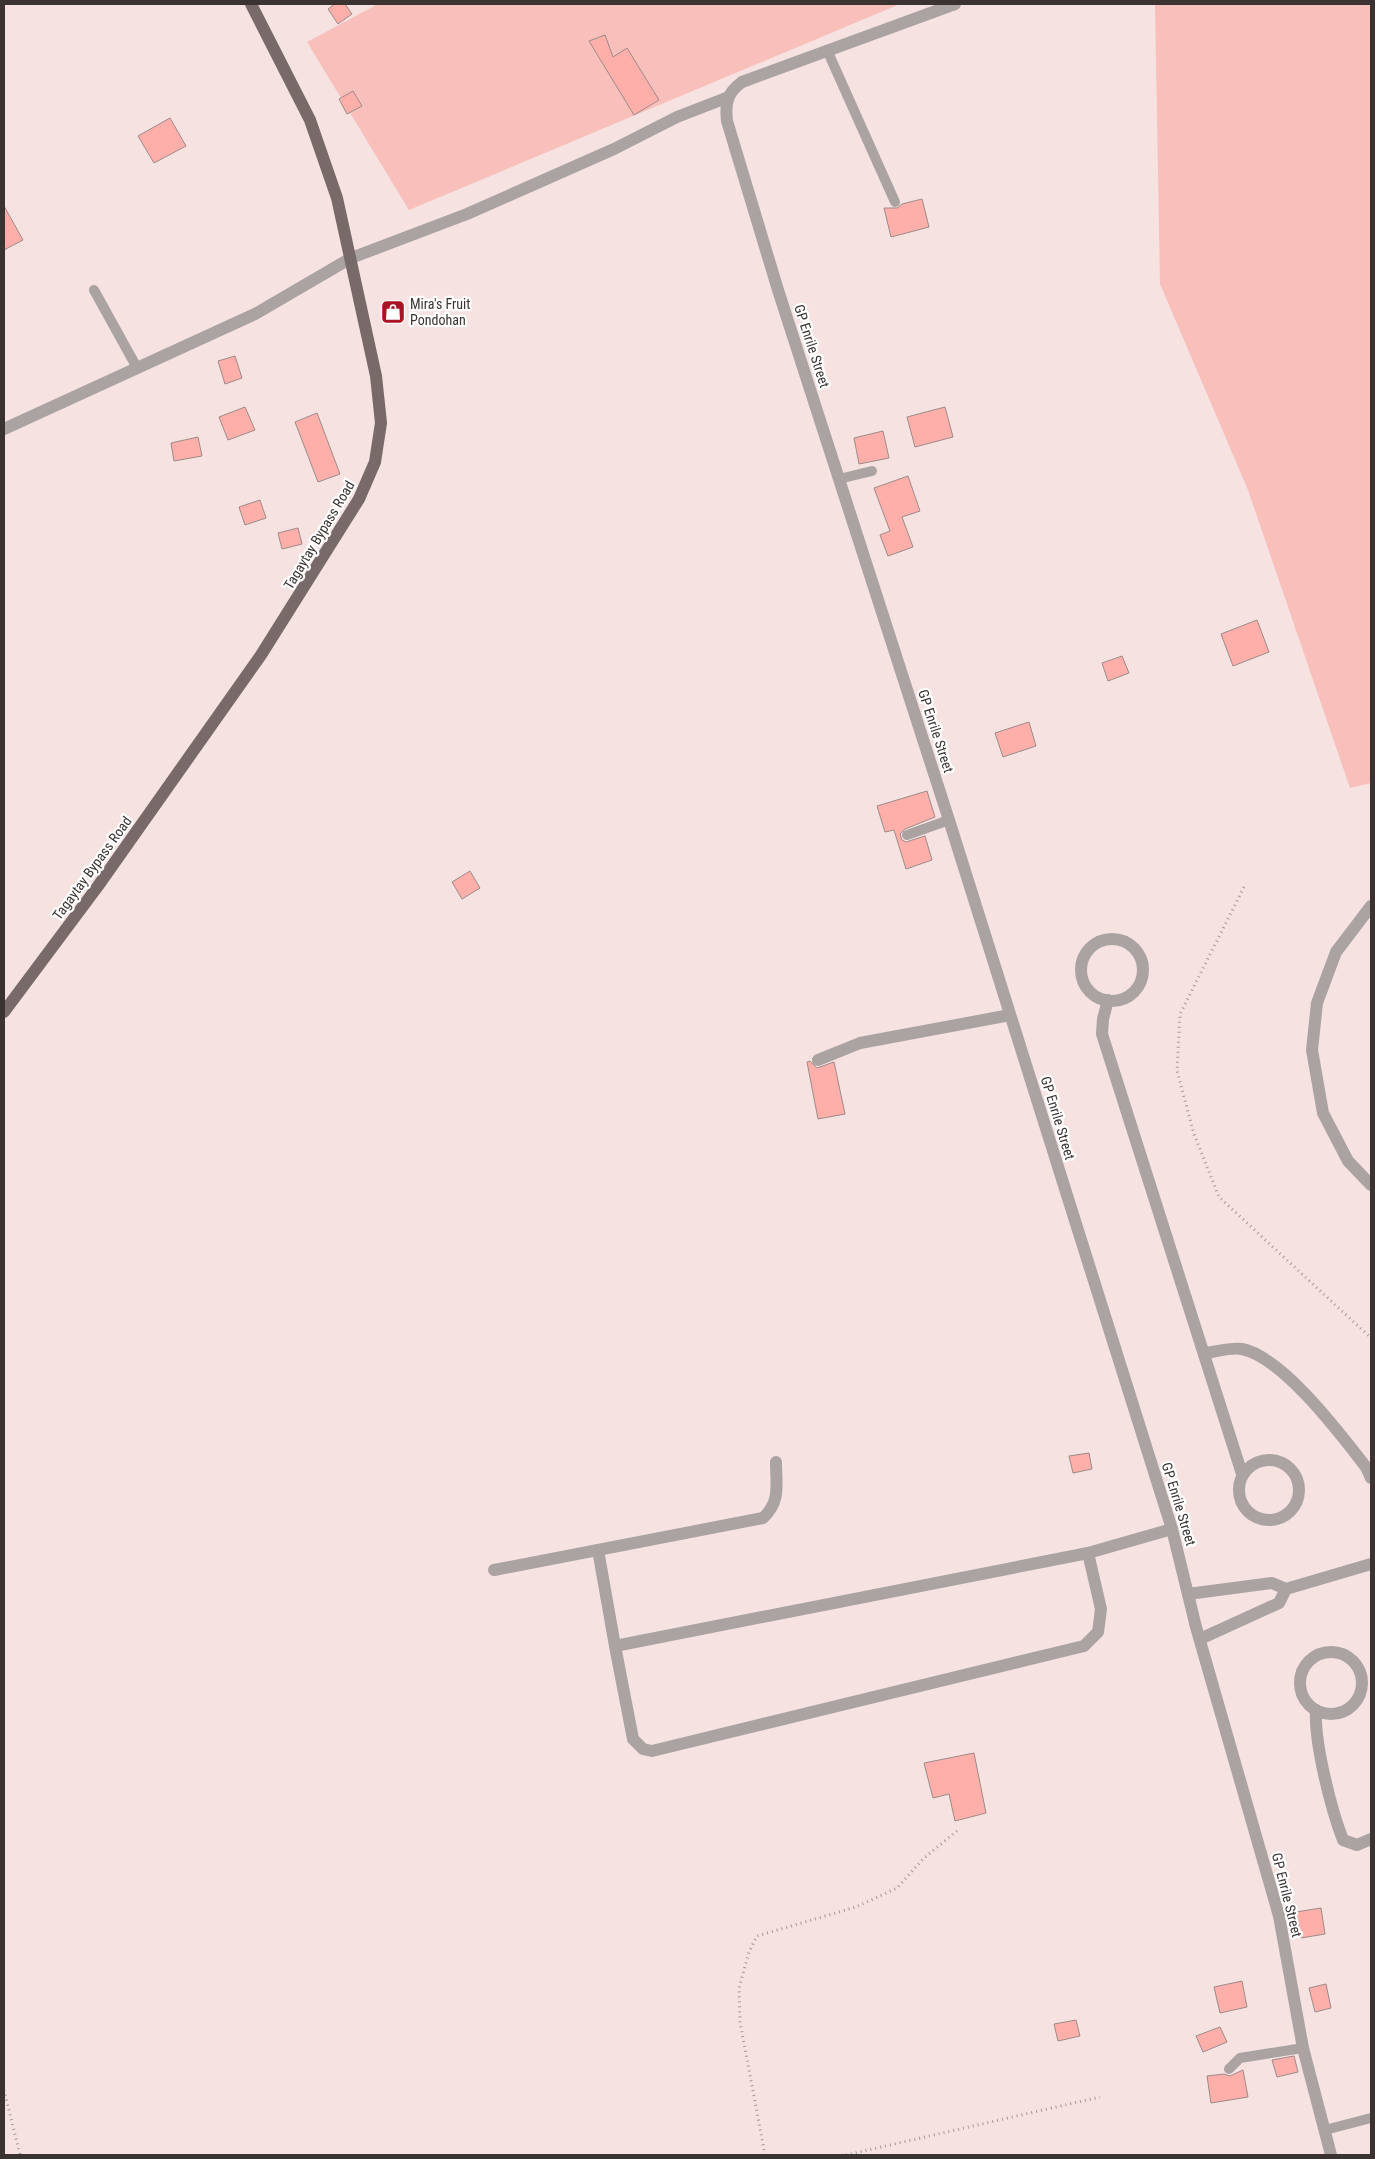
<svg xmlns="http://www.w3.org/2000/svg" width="1375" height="2159" font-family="'Roboto Condensed',sans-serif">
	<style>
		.green { fill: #f8bfbb }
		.building { fill: #feafaa; stroke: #9b8b89 }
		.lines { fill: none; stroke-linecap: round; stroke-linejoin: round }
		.path { stroke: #a69897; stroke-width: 3; stroke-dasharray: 1 4; stroke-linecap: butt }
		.service { stroke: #aaa3a2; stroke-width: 10 }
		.minor { stroke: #aaa3a2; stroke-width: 12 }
		.tertiary { stroke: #aaa3a2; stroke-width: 12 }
		.primary { stroke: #776a69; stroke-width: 12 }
		.labels { text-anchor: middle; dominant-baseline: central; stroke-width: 4.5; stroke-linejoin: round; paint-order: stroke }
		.poi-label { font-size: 14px; fill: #3a3332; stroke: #fff; text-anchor: start }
		.street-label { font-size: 14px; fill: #3a3332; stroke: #fff }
	</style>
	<rect width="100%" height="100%" fill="#f5e2e1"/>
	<!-- green -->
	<g class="green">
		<polygon points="378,4 900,4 409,210 307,42"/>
		<polygon points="1155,4 1371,4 1371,783 1350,788 1248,490 1160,284"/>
	</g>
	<!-- building -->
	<g class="building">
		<polygon points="335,4 345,4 352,14 338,24 328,9"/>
		<polygon points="605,35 613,57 627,48 659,100 634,115 589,41"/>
		<polygon points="353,91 362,106 347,114 339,99"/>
		<polygon points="170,118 186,146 154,163 138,136"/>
		<polygon points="922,199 929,227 891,237 884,208 897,208 902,204"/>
		<polygon points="4,206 23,240 4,250"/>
		<polygon points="235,356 242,378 225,384 218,361"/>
		<polygon points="245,407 255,430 228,440 219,417"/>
		<polygon points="945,407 953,437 915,447 907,417"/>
		<polygon points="317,413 340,474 318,482 295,422"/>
		<polygon points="883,431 889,458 859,464 854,438"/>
		<polygon points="198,437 202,456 174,461 171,443"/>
		<polygon points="908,476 920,511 902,517 913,547 888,556 880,535 890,531 874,488"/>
		<polygon points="260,500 266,518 245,525 239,507"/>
		<polygon points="298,528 302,544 282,549 278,533"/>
		<polygon points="1257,620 1269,652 1233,666 1221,634"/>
		<polygon points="1122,656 1129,673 1108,681 1102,663"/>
		<polygon points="1029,722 1036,746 1003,757 995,733"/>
		<polygon points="927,791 935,817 905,829 900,834 902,840 906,842 925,836 932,860 906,869 894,830 885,832 877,806"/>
		<polygon points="470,871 480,888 462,899 452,882"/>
		<polygon points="810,1061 817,1068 834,1062 845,1114 818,1119 807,1062"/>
		<polygon points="1089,1453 1092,1469 1073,1473 1069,1456"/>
		<polygon points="974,1753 986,1813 955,1821 949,1794 933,1798 924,1763"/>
		<polygon points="1321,1908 1325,1934 1301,1938 1296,1912"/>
		<polygon points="1242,1981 1247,2007 1220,2013 1214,1987"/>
		<polygon points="1326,1984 1331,2008 1315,2012 1309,1988"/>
		<polygon points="1076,2020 1080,2036 1058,2041 1054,2024"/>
		<polygon points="1220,2027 1227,2042 1203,2052 1196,2036"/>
		<polygon points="1294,2056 1298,2072 1277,2077 1272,2060"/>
		<polygon points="1243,2070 1248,2097 1211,2103 1207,2076 1224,2074 1230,2076"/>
	</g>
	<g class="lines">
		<!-- path -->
		<g class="path">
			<polyline points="1244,887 1180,1014 1177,1071 1194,1134 1219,1197 1371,1338"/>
			<polyline points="4,2090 20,2155"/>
			<polyline points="765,2155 740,2022 739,1988 749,1952 757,1936 856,1907 897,1888 923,1859 958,1830"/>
			<polyline points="846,2155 1100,2097"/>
		</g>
		<!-- service -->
		<g class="service">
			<polyline points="827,50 895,202"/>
			<polyline points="94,290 136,366"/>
			<polyline points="839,479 872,471"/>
			<polyline points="907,835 949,820"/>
			<polyline points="1229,2069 1240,2058 1303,2048"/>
			<polyline points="1325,2130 1371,2118"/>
		</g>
		<!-- minor -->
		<g class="minor">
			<polyline points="4,429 255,314 351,258 467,214 614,149 677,117 726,98"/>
			<polyline points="1371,906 1336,952 1317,1003 1312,1050 1323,1113 1348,1161 1371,1185"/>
			<circle cx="1112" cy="970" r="31"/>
			<polyline points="1108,1000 1103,1019 1102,1034 1242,1474"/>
			<polyline points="818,1060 860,1043 1010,1015"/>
			<path d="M 1204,1353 C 1215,1352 1231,1347 1242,1349 C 1283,1357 1341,1435 1366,1467 L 1371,1478"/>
			<circle cx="1269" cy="1490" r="30"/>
			<polyline points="598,1550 615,1646"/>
			<polyline points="1088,1553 1101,1609 1098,1632 1084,1646 652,1751 643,1749 633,1739 615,1646 1088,1553 1172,1529"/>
			<path d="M 494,1570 L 763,1518 C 781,1501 776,1485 776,1462"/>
			<polyline points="1188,1594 1272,1583 1286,1589 1371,1564"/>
			<polyline points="1200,1639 1279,1603 1286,1589"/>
			<circle cx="1331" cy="1683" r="31"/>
			<path d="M 1316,1710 C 1314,1742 1331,1809 1343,1840 L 1357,1845 L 1371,1839"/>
		</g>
		<!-- tertiary -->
		<path class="tertiary" d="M 955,4 L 742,82 C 727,93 725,103 727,121 L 778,290 L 949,820 L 1172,1529 L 1196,1627 L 1279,1916 L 1303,2048 L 1331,2155"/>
		<!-- primary -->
		<polyline class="primary" points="4,1012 98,886 261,655 359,499 375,462 381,423 376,376 337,198 310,120 251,4"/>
	</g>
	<!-- icons -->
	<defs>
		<symbol id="shop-square" viewBox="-11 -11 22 22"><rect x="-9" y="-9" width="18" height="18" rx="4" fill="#a91325" stroke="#fff"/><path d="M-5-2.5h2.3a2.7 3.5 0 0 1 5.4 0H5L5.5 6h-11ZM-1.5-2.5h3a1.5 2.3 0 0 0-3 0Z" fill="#fff"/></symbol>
	</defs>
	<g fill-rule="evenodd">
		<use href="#shop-square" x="379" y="298" width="28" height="28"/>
	</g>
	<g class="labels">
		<!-- poi labels -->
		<g class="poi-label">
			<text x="410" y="304">Mira's Fruit<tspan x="410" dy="16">Pondohan</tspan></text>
		</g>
		<!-- street labels -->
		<g class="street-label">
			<text transform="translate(812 346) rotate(72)">GP Enrile Street</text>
			<text transform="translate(319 535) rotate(-59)">Tagaytay Bypass Road</text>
			<text transform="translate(936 731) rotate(72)">GP Enrile Street</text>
			<text transform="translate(92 868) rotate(-54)">Tagaytay Bypass Road</text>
			<text transform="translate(1058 1118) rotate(73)">GP Enrile Street</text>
			<text transform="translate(1179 1504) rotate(73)">GP Enrile Street</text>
			<text transform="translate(1287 1895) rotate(76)">GP Enrile Street</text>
		</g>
	</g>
	<!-- border -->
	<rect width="1375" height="2159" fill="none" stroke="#3a3332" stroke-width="10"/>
</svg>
